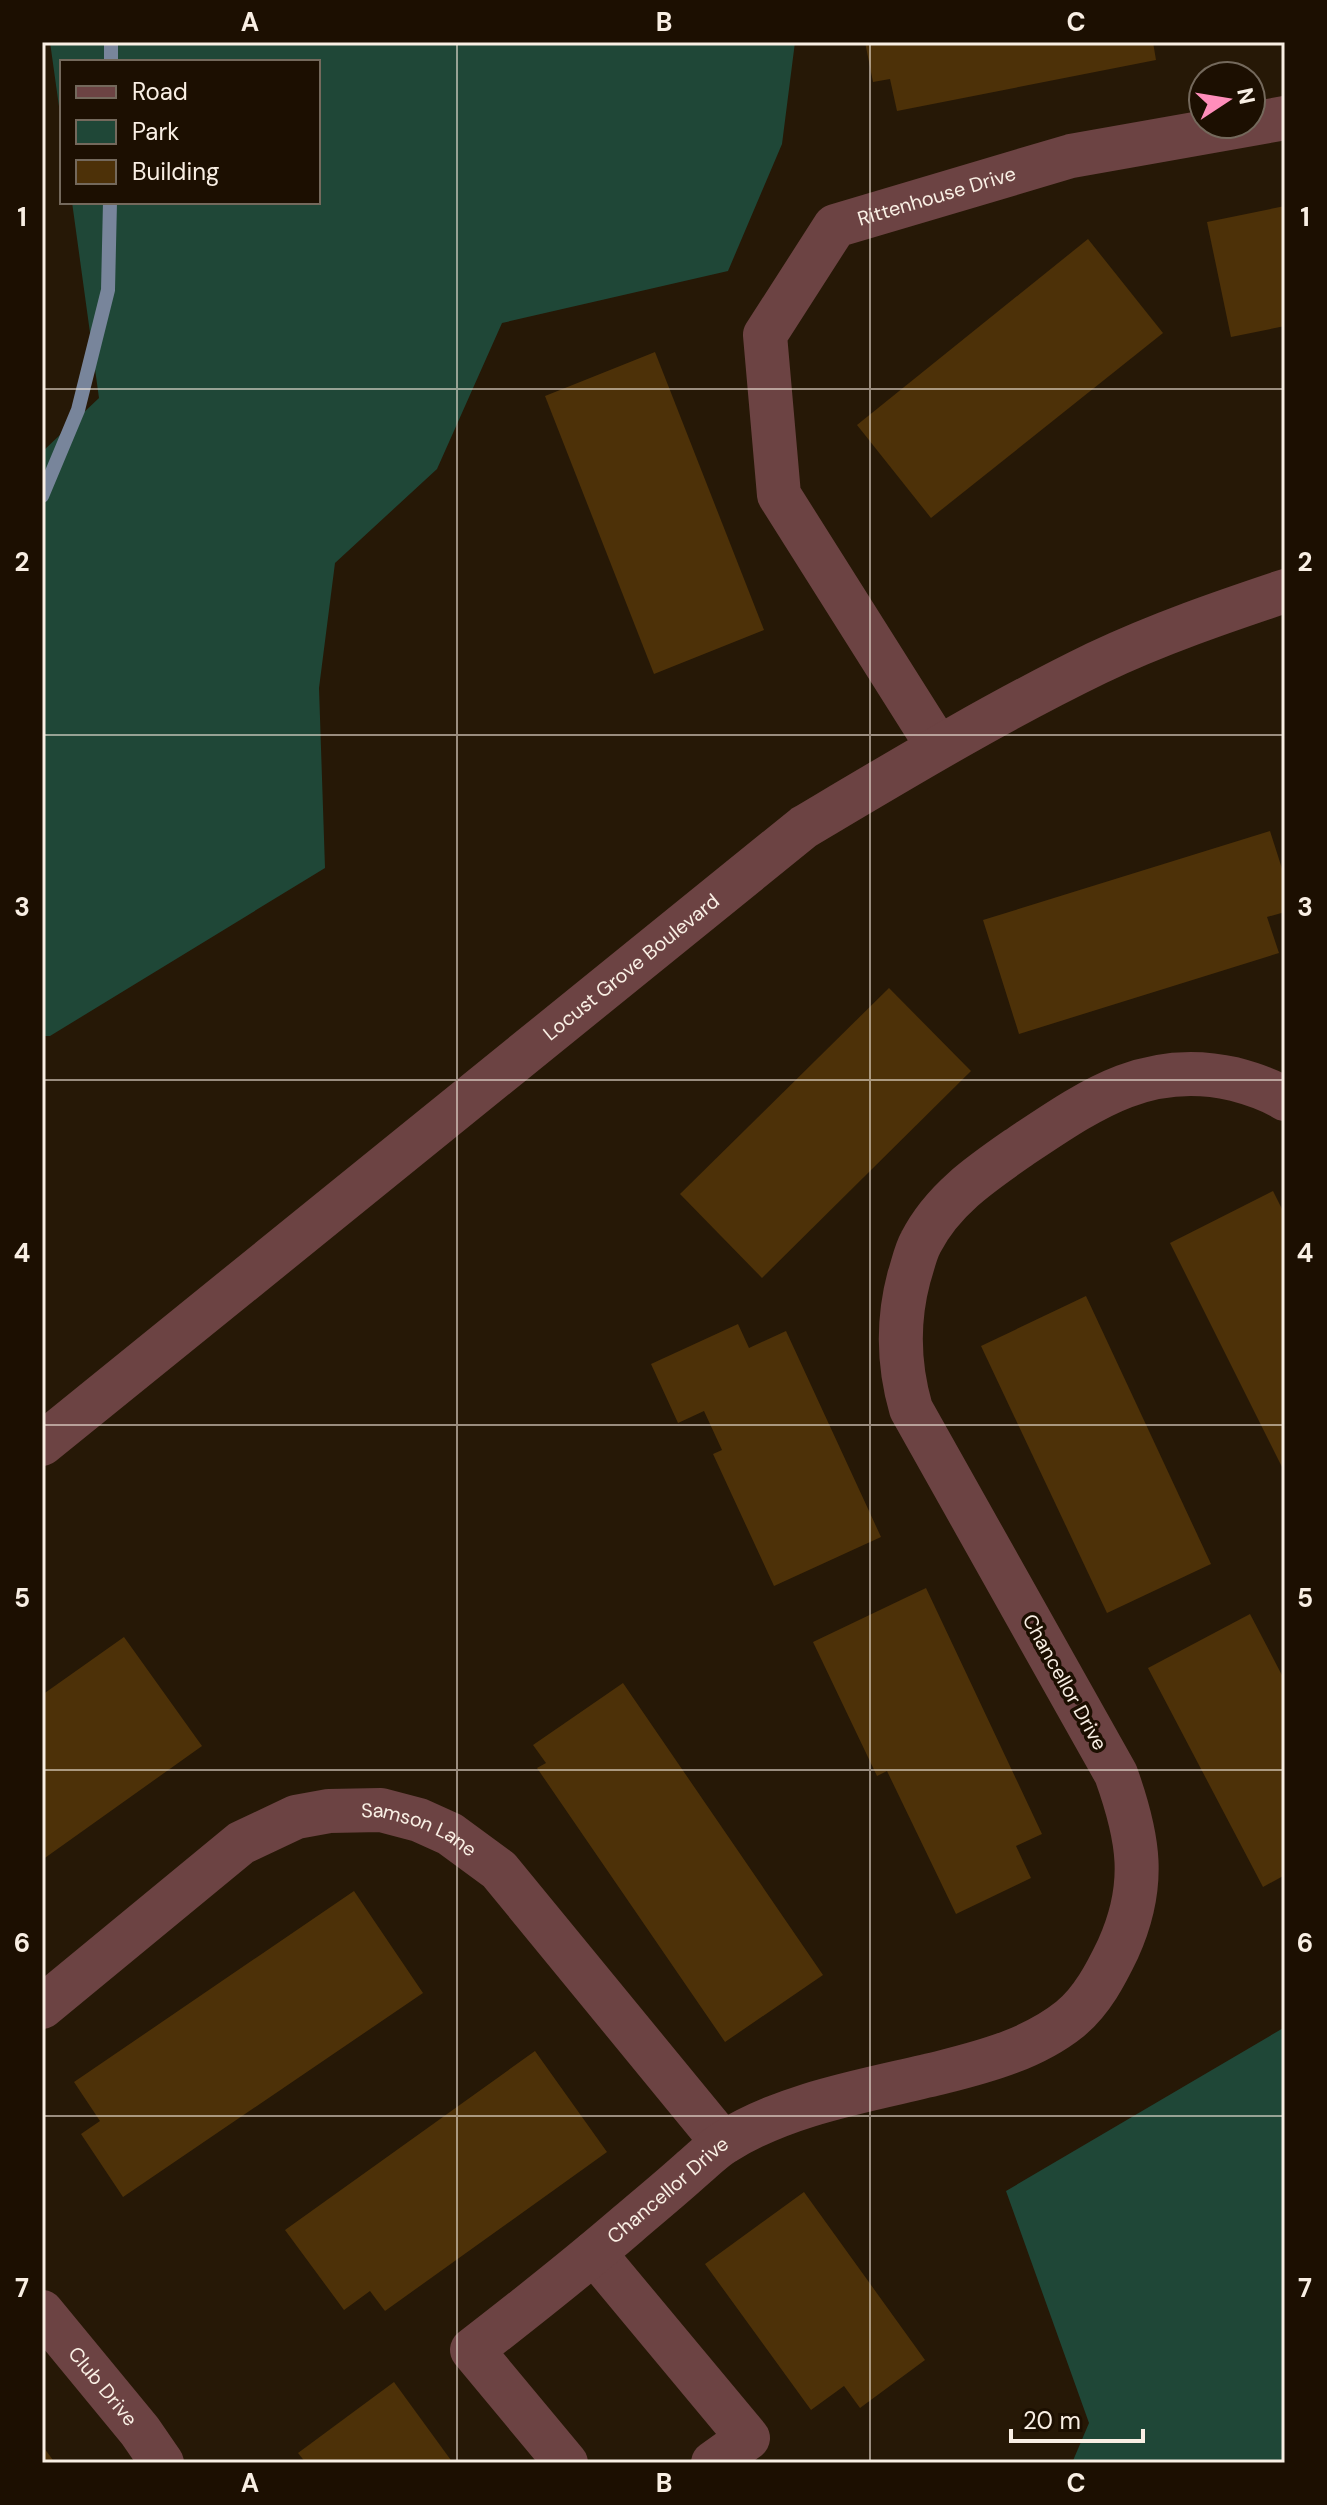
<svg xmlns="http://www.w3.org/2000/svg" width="1327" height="2505" font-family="'DM Sans',sans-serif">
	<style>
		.green { fill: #1f4737 }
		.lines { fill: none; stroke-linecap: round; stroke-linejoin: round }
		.stream { stroke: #78859b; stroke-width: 14 }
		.building { fill: #4d3108 }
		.minor { stroke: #6c4343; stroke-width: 44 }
		.tertiary { stroke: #6c4343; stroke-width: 44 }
		.grid { fill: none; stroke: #f9efe4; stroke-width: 2; stroke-opacity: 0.55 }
		.labels { text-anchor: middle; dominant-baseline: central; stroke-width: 7; stroke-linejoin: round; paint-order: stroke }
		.street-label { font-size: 20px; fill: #f9efe4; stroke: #1c0f01 }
		.neatline { fill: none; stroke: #f9efe4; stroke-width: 3 }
		.grid-label { font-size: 26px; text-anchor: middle; font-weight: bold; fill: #f9efe4 }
	</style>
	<rect width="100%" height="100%" fill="#261806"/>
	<!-- green -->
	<g class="green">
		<polygon points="50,42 795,42 782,144 728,271 502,323 437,469 335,563 319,688 325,868 50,1036 42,1036 42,452 99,398 72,202 318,202 318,62 62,62 62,128"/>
		<polygon points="1285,2027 1285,2463 1072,2463 1089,2423 1006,2191"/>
	</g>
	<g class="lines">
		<!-- stream -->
		<g class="stream">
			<polyline points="111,42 111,62"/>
			<polyline points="42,496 78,410 108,290 110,202"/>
		</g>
	</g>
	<!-- building -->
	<g class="building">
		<polygon points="865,42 1153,42 1156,60 897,111 890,79 873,82"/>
		<polygon points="1285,206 1285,326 1231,337 1207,222"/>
		<polygon points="1088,239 1163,333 931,518 857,425"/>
		<polygon points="655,352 764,630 654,674 545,396"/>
		<polygon points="1270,831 1285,878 1285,912 1267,917 1279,953 1019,1034 983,920"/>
		<polygon points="889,988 971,1071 762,1278 680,1194"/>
		<polygon points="1273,1191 1285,1215 1285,1473 1170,1243"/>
		<polygon points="1086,1296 1211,1564 1107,1613 981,1346"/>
		<polygon points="738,1324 749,1348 786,1331 881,1537 774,1586 713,1454 722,1450 704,1411 678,1423 651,1364"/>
		<polygon points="926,1588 1042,1834 1016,1846 1031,1878 956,1914 887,1771 877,1776 813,1642"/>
		<polygon points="1250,1614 1285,1681 1285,1875 1263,1887 1148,1668"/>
		<polygon points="124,1637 202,1746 42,1860 42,1721 44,1719 42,1695"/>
		<polygon points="623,1683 823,1975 725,2042 537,1768 546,1763 533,1745"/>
		<polygon points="354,1891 423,1993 123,2197 81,2134 100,2121 74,2082"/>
		<polygon points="535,2051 607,2152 385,2311 370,2291 344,2310 285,2230"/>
		<polygon points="804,2192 925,2360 860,2408 844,2386 811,2410 705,2264"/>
		<polygon points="394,2382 453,2463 306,2463 298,2453"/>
		<polygon points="42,2445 55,2463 42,2463"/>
	</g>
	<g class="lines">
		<!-- minor -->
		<g class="minor">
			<path id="s1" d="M 938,747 L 779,495 L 765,335 L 835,226 L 1071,156 L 1285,118"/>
			<path id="s2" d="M 42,2007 L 241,1843 L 296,1817 L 329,1811 L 381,1810 L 419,1820 L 450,1834 L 499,1870 L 723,2143"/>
			<polyline points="594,2253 748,2438 713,2463"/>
			<path id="s3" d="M 42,2312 L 140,2431 L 162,2463"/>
			<path id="s4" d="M 566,2463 L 472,2350 C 525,2309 577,2268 628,2224 C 649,2206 671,2188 692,2169 C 703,2160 713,2149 725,2142 C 789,2102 870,2090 943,2072 C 987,2061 1034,2048 1070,2019 C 1092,2001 1106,1974 1118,1949 C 1147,1885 1139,1838 1116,1774 L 911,1409 C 898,1364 897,1322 909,1277 C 913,1265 915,1253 921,1242 C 943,1199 982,1173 1021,1146 C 1090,1100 1147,1059 1234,1079 C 1253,1084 1269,1089 1285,1099"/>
		</g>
		<!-- tertiary -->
		<path class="tertiary" id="s5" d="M 42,1444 L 804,827 C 900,770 996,712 1097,663 C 1158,634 1222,612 1285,591"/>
	</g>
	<!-- grid -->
	<path class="grid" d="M 457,42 L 457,2463M 870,42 L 870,2463M 42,389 L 1285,389M 42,735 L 1285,735M 42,1080 L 1285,1080M 42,1425 L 1285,1425M 42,1770 L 1285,1770M 42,2116 L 1285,2116"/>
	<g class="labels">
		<!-- street labels -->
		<g class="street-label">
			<text stroke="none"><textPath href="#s1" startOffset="694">Rittenhouse Drive</textPath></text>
			<text stroke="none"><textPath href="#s5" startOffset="758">Locust Grove Boulevard</textPath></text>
			<text transform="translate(1065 1682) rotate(61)">Chancellor Drive</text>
			<text stroke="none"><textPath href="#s2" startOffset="446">Samson Lane</textPath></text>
			<text stroke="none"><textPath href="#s4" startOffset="400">Chancellor Drive</textPath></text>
			<text stroke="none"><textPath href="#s3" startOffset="96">Club Drive</textPath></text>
		</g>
	</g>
	<!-- border -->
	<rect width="1327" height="2505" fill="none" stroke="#1c0f01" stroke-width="88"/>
	<!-- legend -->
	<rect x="60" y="60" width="260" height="144" fill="#1c0f01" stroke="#74695c" stroke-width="2"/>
	<rect x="76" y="86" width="40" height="12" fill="#6c4343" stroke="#74695c" stroke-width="2"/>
	<text x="132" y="100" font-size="24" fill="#f9efe4">Road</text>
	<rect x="76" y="120" width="40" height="24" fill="#1f4737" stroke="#74695c" stroke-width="2"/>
	<text x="132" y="140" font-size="24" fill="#f9efe4">Park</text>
	<rect x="76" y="160" width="40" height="24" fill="#4d3108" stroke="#74695c" stroke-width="2"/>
	<text x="132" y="180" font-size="24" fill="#f9efe4">Building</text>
	<!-- north arrow -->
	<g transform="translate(1227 100) rotate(78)"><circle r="38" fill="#1c0f01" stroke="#74695c" stroke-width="2"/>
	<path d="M0-6L14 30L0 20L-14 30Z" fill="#ff8ebb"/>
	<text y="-12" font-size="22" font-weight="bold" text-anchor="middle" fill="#f9efe4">N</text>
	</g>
	<!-- scale -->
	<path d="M1011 2429v12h132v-12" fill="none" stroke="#f9efe4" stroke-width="4"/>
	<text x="1023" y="2429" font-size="24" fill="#f9efe4" stroke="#1c0f01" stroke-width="6" paint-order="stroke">20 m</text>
	<rect x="44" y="44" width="1239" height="2417" class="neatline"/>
	<g class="grid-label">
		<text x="250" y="31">A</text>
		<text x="664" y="31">B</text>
		<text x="1076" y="31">C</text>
		<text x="22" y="226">1</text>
		<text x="1305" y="226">1</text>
		<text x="22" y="571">2</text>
		<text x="1305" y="571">2</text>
		<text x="22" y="916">3</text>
		<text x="1305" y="916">3</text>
		<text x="22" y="1262">4</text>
		<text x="1305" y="1262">4</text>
		<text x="22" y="1607">5</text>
		<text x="1305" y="1607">5</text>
		<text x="22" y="1952">6</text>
		<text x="1305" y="1952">6</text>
		<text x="22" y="2297">7</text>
		<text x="1305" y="2297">7</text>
		<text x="250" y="2492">A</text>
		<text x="664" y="2492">B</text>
		<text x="1076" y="2492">C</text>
	</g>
</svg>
